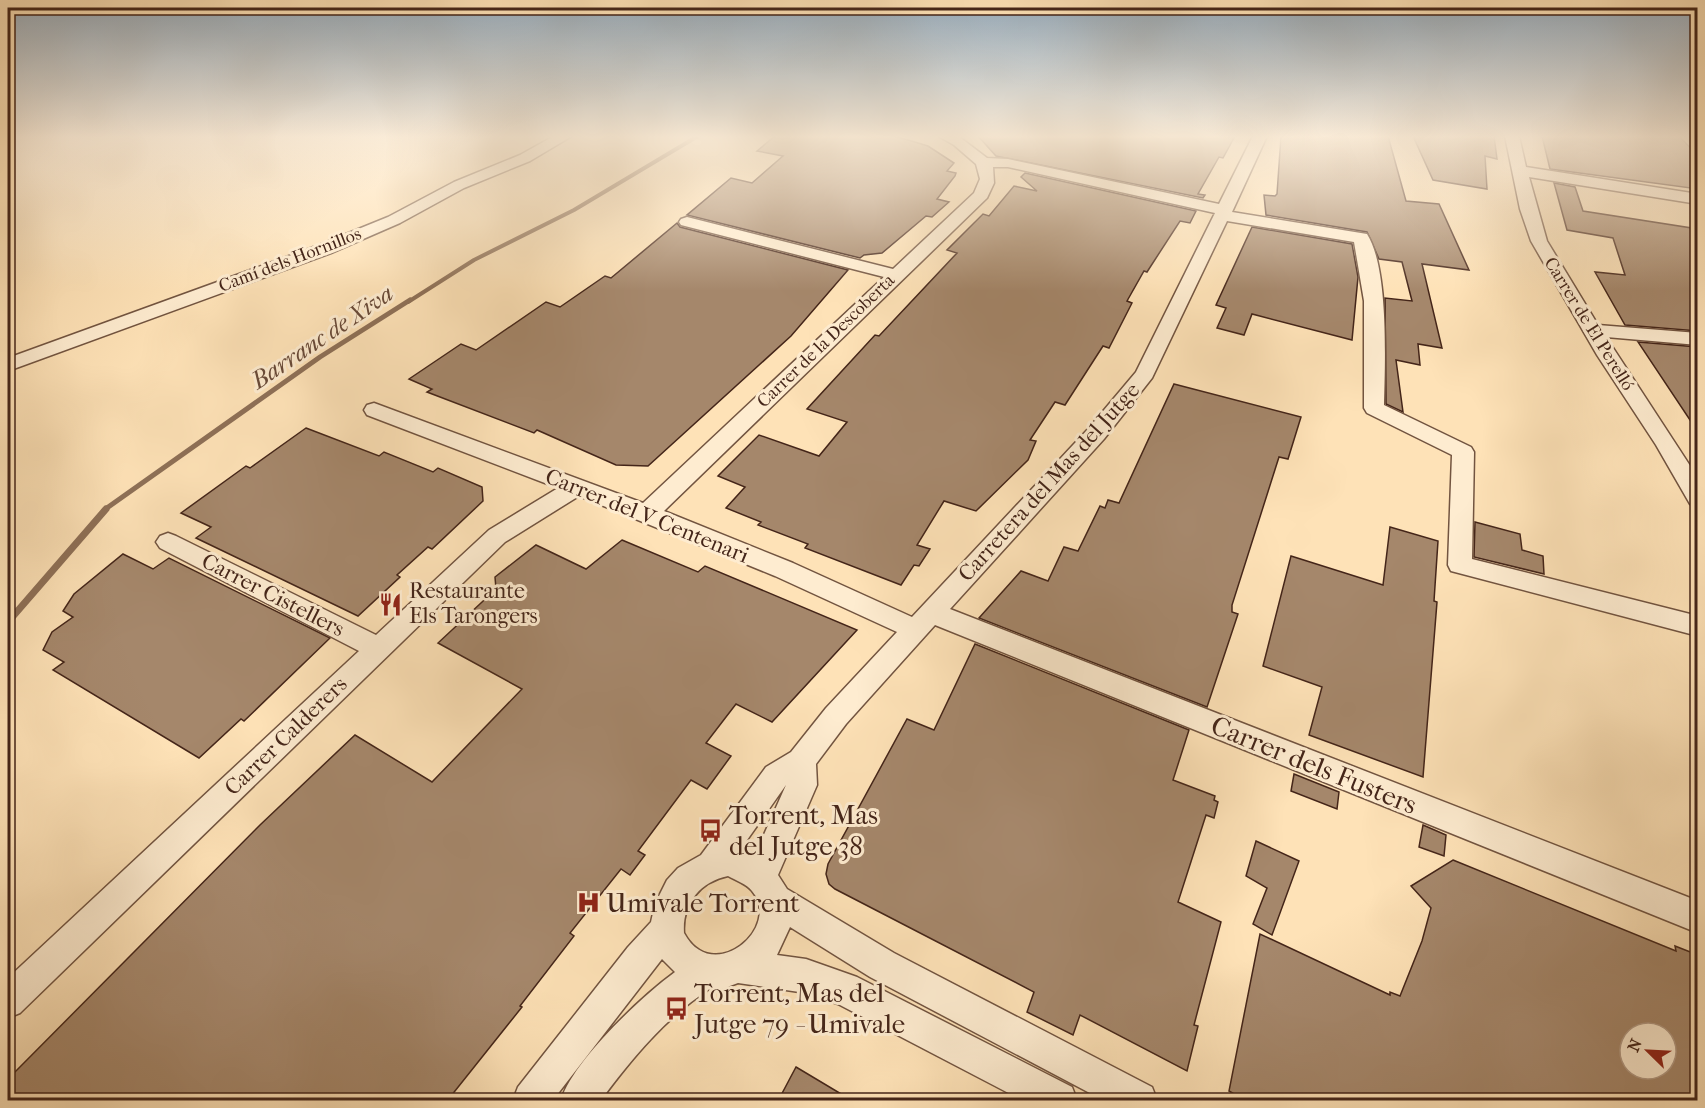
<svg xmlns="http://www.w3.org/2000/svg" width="1705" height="1108" font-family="'IM FELL French Canon',serif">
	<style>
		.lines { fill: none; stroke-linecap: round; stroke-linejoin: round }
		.stream-far2 { stroke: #8e7057; stroke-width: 4 }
		.stream-far1 { stroke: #8e7057; stroke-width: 5 }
		.stream { stroke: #8e7057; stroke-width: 7 }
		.building { fill: #a5876b; stroke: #442519; stroke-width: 1.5; fill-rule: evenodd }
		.minor-casing { stroke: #725440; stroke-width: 3 }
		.minor { fill: #feecd0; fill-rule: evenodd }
		.labels { text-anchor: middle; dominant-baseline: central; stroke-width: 6; stroke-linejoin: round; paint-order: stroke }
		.far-street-label { font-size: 18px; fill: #442519; stroke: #feecd0 }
		.street-label { font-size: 22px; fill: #442519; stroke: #feecd0 }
		.poi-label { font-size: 22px; fill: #442519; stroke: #feecd0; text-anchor: start }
		.water-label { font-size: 24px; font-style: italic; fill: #694a38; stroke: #feecd0 }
		.near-street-label { font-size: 27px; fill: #442519; stroke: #feecd0 }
		.near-poi-label { font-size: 27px; fill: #442519; stroke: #feecd0; text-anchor: start }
	</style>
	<rect width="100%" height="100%" fill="#fee2b7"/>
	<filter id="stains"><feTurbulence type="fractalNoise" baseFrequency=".00333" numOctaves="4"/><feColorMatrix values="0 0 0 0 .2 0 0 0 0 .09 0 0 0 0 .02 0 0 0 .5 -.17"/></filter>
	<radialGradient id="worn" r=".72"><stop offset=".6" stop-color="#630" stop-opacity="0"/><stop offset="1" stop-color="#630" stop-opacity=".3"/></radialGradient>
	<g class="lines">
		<!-- stream-far2 -->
		<polyline class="stream-far2" points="408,302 474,260 574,210 698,136"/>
		<!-- stream-far1 -->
		<polyline class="stream-far1" points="104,510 320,357 410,300"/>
		<!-- stream -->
		<polyline class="stream" points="8,622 106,509"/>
	</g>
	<!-- building -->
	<g class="building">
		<polygon points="775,136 895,136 928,146 954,163 947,171 956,173 955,176 937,199 949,202 932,217 926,216 882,253 864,255 860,258 687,215 731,178 752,183 783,156 757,151"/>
		<polygon points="978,136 1235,136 1223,158 1219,157 1198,194 1205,195 1203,198 996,156"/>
		<polygon points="1281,136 1388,136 1406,201 1439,204 1469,270 1422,264 1442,348 1418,344 1420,365 1396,360 1403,412 1386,404 1385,298 1412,301 1402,262 1379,259 1367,232 1266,215 1264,195 1275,196 1277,194"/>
		<polygon points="1413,136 1494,136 1497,159 1485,156 1487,189 1433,180"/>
		<polygon points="1542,136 1679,136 1698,156 1698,189 1550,169"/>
		<polygon points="1025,173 1196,211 1190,223 1180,221 1147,272 1144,271 1127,301 1132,303 1109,348 1103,346 1065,405 1055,402 1030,440 1036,441 1028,460 976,511 944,501 917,545 930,549 919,566 914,565 901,585 805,548 808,544 758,525 761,522 726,508 745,487 718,476 759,435 819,456 847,422 807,409 875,335 879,336 957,253 947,250 983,214 989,216 1014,186 1037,191 1021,177"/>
		<polygon points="1554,183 1575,187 1583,211 1698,229 1698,331 1625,325 1595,272 1625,275 1613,238 1567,230"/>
		<polygon points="677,223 680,227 848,270 791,336 648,466 616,465 537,430 534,433 427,392 432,389 409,379 461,344 476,350 546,302 560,307 605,276 611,278"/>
		<polygon points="1252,227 1352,244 1358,277 1352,340 1252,314 1244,335 1217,328 1226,308 1216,305"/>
		<polygon points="1638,342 1698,347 1698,432"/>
		<polygon points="1174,384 1301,417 1288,459 1279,457 1232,605 1232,612 1238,614 1207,707 979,618 1021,571 1048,581 1064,547 1078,551 1100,506 1105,508 1108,500 1119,503"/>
		<polygon points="306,428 379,456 384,452 433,472 438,468 482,487 483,501 432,549 428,547 397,575 400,577 358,616 196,538 211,527 181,513 246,466 250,468"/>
		<polygon points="1475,522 1520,534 1522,550 1543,556 1544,574 1474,557"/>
		<polygon points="1390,527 1438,541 1434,601 1437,602 1423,777 1309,735 1322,687 1263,666 1291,556 1383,585"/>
		<polygon points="622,540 698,572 705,566 857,630 772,722 736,704 706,743 731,756 707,789 691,780 638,851 645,855 630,875 621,869 570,933 574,936 520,1006 522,1007 447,1101 8,1101 8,1079 260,825 355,735 432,782 522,689 438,643 496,589 495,577 536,545 586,569"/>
		<polygon points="123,554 153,569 169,558 330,638 244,721 241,719 199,758 53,670 64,662 43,650 52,632 73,617 63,611 74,594"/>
		<polygon points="975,644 1189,730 1173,780 1215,796 1214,800 1218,802 1214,818 1206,815 1178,902 1221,922 1194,1025 1198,1026 1187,1071 1080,1015 1073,1035 1027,1012 1034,992 835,889 829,884 826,874 828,864 907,719 934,730"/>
		<polygon points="1294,774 1339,792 1337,809 1291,791"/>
		<polygon points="1423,825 1446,835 1444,856 1419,847"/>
		<polygon points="1256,841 1299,861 1272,935 1253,924 1267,888 1246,876"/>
		<path d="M 1453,860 L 1676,951 L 1675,946 L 1698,955 L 1698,1101 L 1246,1101 L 1229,1091 L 1260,934 L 1390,995 L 1390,992 L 1400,996 L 1422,941 L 1431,908 L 1411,886 ZM 1630,1033 L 1666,1033 L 1666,1069 L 1630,1069 Z"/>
		<polygon points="796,1067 853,1101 778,1101"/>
	</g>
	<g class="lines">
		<defs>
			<g id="minor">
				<polygon points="554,136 572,136 530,161 464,188 400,223 331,253 8,371 8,358 319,245 388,217 454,182 520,155"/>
				<path d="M 938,136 L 958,136 L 987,158 L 1008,159 L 1219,204 L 1253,136 L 1267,136 L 1232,212 L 1367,234 C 1389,268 1385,364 1384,405 L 1471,447 L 1474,452 L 1472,559 L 1698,616 L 1698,636 L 1451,571 L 1448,565 L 1452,455 L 1367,413 L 1364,408 L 1364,301 L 1354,242 L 1227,221 L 1152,378 L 1104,439 L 950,609 L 1698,901 L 1698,933 L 935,625 L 846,724 L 816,764 L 817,785 L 778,875 L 787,889 L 894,953 L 1152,1087 L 1157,1100 L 1103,1100 L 870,977 L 790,927 L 777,955 L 806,959 L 857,977 L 1072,1087 L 1077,1100 L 1022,1100 L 838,1004 L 806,993 L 738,983 L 719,990 L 711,988 C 666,1017 632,1058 601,1100 L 561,1100 C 573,1061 641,997 675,972 L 662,959 L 553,1100 L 513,1100 L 518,1087 L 628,947 L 651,922 L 655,904 L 667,880 L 678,868 L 701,855 L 766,767 L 791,752 L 826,708 L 897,632 L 775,576 L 579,496 L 505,542 L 20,1013 L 8,1018 L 8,978 L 359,651 L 160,548 L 156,542 L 160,536 L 168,533 L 176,536 L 376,635 L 489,530 L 558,488 L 367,415 L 364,410 L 367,405 L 374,403 L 643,503 L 884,277 L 681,225 L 679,222 L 681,219 L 687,217 L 893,269 L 974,193 L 980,179 L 976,164 L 954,145 ZM 993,167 L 1008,167 L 1215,213 L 1136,372 L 1088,429 L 912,617 L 793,563 L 664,511 L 987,198 L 994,183 ZM 786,785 L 754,857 L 740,850 ZM 728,876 C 735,880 747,884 752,891 C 783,927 713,987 684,933 C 682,905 699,882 728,876 Z"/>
				<polygon points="1505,136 1519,136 1526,167 1698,194 1698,204 1529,177 1547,241 1598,325 1698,333 1698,345 1606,337 1698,478 1698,506 1690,504 1656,445 1597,355 1531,241 1520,209"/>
			</g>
		</defs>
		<!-- minor casing -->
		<use href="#minor" class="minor-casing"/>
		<!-- minor -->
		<use href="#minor" class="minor"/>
	</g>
	<!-- sky -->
	<linearGradient id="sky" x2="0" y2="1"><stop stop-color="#97adbf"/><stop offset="0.47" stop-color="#fff2df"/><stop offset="1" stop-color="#fff2df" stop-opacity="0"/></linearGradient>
	<rect width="1705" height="291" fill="url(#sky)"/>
	<!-- icons -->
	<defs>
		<symbol id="restaurant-bare" viewBox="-9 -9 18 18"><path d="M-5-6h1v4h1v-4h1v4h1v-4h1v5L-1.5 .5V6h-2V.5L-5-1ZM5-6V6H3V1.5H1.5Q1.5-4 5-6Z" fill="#8f2418" stroke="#feecd0" stroke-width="2.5" paint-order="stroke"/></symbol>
		<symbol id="bus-bare" viewBox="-9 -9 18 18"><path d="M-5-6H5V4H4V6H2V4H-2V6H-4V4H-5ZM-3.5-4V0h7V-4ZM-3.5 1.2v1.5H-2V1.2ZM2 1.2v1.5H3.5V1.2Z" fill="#8f2418" stroke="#feecd0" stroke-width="2.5" paint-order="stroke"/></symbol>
		<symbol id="hospital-bare" viewBox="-9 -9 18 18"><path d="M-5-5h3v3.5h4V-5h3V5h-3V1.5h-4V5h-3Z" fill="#8f2418" stroke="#feecd0" stroke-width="2.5" paint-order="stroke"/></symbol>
	</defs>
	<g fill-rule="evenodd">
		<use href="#restaurant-bare" x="374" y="588" width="33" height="33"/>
		<use href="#bus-bare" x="694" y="814" width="33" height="33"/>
		<use href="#hospital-bare" x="572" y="886" width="33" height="33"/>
		<use href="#bus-bare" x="660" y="992" width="33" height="33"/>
	</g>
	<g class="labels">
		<!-- far-street labels -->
		<g class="far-street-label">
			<text transform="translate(290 260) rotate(-21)">Camí dels Hornillos</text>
			<text transform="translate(1589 324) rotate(58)">Carrer de El Perelló</text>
			<text transform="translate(826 341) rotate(-44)">Carrer de la Descoberta</text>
		</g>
		<!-- street labels -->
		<g class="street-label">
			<text transform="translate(1049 482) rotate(-48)">Carretera del Mas del Jutge</text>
			<text transform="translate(647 516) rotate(22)">Carrer del V Centenari</text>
			<text transform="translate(273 595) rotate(27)">Carrer Cistellers</text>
			<text transform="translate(286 736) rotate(-44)">Carrer Calderers</text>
		</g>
		<!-- poi labels -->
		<g class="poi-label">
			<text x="409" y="591">Restaurante<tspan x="409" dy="25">Els Tarongers</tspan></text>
		</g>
		<!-- water labels -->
		<g class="water-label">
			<text transform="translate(322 337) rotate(-34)">Barranc de Xiva</text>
		</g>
		<!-- near-street labels -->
		<g class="near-street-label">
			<text transform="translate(1314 765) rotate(22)">Carrer dels Fusters</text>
		</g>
		<!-- near-poi labels -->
		<g class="near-poi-label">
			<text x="729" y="815">Torrent, Mas<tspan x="729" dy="31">del Jutge 38</tspan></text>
			<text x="606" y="903">Umivale Torrent</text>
			<text x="694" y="993">Torrent, Mas del<tspan x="694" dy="31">Jutge 79 - Umivale</tspan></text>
		</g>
	</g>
	<!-- margin -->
	<rect width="1705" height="1108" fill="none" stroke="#fee2b7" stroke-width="30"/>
	<rect x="9" y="9" width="1687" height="1090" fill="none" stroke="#442519" stroke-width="3"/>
	<rect x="15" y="15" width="1675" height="1078" fill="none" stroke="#442519" stroke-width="1.5"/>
	<!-- north arrow -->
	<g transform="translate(1648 1051) rotate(294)"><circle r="28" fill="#feecd0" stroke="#b49c87" stroke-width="1.5"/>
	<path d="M0-4.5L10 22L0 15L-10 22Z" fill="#8f2418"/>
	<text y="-9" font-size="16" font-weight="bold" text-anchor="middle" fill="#442519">N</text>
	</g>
	<rect width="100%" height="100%" filter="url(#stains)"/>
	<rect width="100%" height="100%" fill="url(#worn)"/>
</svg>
